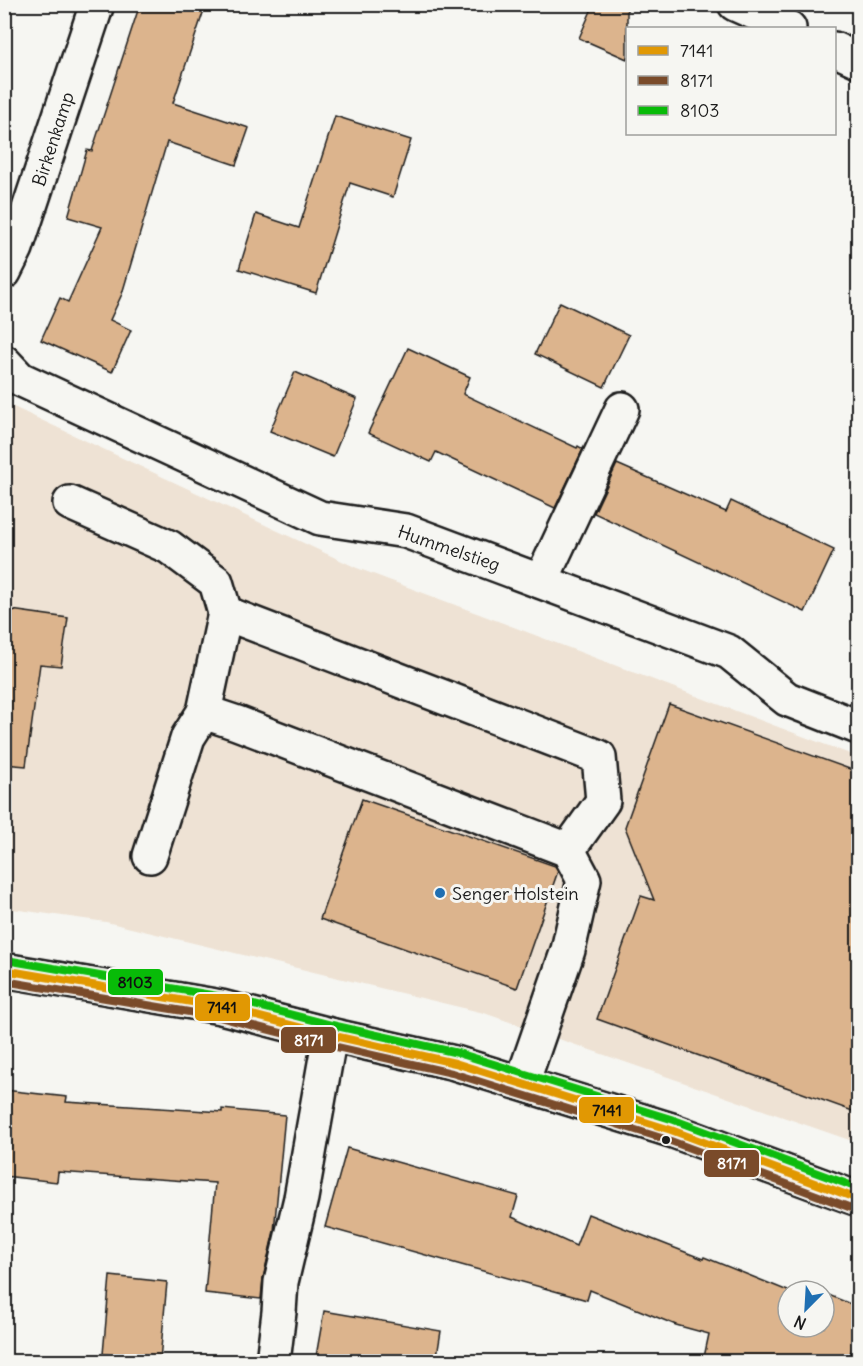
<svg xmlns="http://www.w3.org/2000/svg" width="863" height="1366" font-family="Delius,sans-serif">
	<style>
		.built { fill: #eee2d4 }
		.building { fill: #dcb48d; stroke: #1c1c1c; stroke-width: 1.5 }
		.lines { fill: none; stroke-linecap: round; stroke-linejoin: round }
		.minor-casing { stroke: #1c1c1c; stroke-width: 38 }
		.minor { stroke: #f6f6f2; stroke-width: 33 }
		.bus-1-casing { stroke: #f6f6f2; stroke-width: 12 }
		.bus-2-casing { stroke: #f6f6f2; stroke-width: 12 }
		.bus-3-casing { stroke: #f6f6f2; stroke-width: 12 }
		.bus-1 { stroke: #e19803; stroke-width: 8 }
		.bus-2 { stroke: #7a4b2a; stroke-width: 8 }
		.bus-3 { stroke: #08bb08; stroke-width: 8 }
		.poi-dot { fill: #1f6fb2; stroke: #f6f6f2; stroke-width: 2 }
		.bus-dot { fill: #1c1c1c; stroke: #f6f6f2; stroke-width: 2 }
		.labels { text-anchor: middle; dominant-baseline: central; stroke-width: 6; stroke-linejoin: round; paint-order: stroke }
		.street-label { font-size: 18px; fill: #1c1c1c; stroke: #f6f6f2 }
		.poi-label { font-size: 18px; fill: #1c1c1c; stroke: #f6f6f2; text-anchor: start }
		.line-badge { stroke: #f6f6f2; stroke-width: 2 }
		.badge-label { font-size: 16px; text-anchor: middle; font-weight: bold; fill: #fff }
		.pale-badge-label { font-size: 16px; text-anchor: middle; font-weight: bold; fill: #111 }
	</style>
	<rect width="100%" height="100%" fill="#f6f6f2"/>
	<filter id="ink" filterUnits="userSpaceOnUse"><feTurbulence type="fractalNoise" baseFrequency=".0167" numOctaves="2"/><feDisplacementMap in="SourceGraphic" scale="12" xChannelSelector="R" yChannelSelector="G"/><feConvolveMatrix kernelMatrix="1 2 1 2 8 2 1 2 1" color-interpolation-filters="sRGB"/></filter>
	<g filter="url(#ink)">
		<!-- built -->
		<polygon class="built" points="5,403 357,568 858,757 858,1143 484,1013 106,922 5,908"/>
		<!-- building -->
		<g class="building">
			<polygon points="140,4 206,4 173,103 249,128 236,165 167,142 122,294 110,320 131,330 112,372 41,340 60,298 68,302 102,227 68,217 87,150 92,151"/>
			<polygon points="594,4 627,4 627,59 579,38"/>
			<polygon points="335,116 411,140 393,197 350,183 316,293 239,269 256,214 299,228"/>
			<polygon points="560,302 629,335 604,387 535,354"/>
			<polygon points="408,348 470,377 463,394 577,448 578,446 583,449 555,508 436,452 431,462 368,433"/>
			<polygon points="295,372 357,399 333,457 270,431"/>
			<polygon points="617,464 726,512 731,501 834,550 805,612 594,513"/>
			<polygon points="4,609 68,618 61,666 40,664 26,766 4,764"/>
			<polygon points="669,704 858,772 858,1113 597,1019 641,896 654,900 625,827"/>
			<polygon points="362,799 555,866 558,871 517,988 320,919"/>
			<polygon points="4,1090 67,1097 66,1102 222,1112 222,1109 285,1115 274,1231 263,1278 261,1299 205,1293 215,1183 58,1172 57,1182 4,1176"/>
			<polygon points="347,1148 518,1196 512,1217 576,1246 588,1214 703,1259 704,1257 788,1291 788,1327 824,1327 824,1293 858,1307 858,1333 847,1362 703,1362 709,1334 676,1325 590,1290 587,1300 325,1227"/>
			<polygon points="110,1276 167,1282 160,1360 103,1354"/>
			<polygon points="324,1311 441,1331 436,1362 315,1362"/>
		</g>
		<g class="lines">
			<defs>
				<g id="minor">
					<polyline points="735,4 789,28"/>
					<polyline points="834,49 858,60"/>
					<polyline points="4,272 16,248 97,4"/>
					<polyline points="4,362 20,379 320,518 406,531 729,652 787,699 858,727"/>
					<polyline points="70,503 169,547 216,582 225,613"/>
					<polyline points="541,581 622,409"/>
					<polyline points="204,712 225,613 599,757 603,801 568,850"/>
					<polyline points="150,856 188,737 204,712 237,723 568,850 584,880 568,950 522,1083"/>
					<polyline points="4,970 221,1007 330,1035 455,1063 671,1130 858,1199"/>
					<polyline points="273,1362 279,1312 281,1282 301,1198 330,1035"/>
				</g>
			</defs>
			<!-- minor casing -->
			<use href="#minor" class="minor-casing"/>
			<!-- minor -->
			<use href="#minor" class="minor"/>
			<defs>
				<polyline id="bus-1" points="4,970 221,1007 330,1035 455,1063 671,1130 858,1199"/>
				<polyline id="bus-2" points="4,981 219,1017 328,1045 452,1073 668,1140 854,1209"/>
				<polyline id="bus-3" points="6,960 223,997 332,1025 458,1053 674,1120 858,1188"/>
			</defs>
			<!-- bus-1 casing -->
			<use href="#bus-1" class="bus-1-casing"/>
			<!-- bus-2 casing -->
			<use href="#bus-2" class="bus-2-casing"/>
			<!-- bus-3 casing -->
			<use href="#bus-3" class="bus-3-casing"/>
			<!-- bus-1 -->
			<use href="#bus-1" class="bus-1"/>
			<!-- bus-2 -->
			<use href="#bus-2" class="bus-2"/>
			<!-- bus-3 -->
			<use href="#bus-3" class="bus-3"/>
		</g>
	</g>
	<!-- markers -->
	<circle class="poi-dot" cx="440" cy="893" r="6"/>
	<circle class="bus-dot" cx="666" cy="1140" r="5"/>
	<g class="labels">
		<!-- street labels -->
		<g class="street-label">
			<text transform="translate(53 139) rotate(-72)">Birkenkamp</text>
			<text transform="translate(449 548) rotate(19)">Hummelstieg</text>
		</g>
		<!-- poi labels -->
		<g class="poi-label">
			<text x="452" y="893">Senger Holstein</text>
		</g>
	</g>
	<g class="line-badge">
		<rect x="107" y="968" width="57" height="28" rx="6" fill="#08bb08"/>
		<rect x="194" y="993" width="57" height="29" rx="6" fill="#e19803"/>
		<rect x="280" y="1026" width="57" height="28" rx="6" fill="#7a4b2a"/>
		<rect x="578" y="1096" width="57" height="28" rx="6" fill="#e19803"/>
		<rect x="703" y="1149" width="57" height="29" rx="6" fill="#7a4b2a"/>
	</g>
	<g class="badge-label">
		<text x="309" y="1046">8171</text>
		<text x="732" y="1169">8171</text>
	</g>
	<g class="pale-badge-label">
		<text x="135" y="988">8103</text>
		<text x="222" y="1013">7141</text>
		<text x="607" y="1116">7141</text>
	</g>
	<!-- margin -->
	<rect width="863" height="1366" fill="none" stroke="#f6f6f2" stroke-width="24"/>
	<rect x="12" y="12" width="839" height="1342" fill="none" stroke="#1c1c1c" stroke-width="2" filter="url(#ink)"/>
	<!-- legend -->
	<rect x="626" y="27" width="210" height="108" fill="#f6f6f2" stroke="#9f9f9c" stroke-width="1.5"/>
	<rect x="638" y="46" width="30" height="9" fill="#e19803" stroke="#9f9f9c" stroke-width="1.5"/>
	<text x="680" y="57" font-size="18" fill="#1c1c1c">7141</text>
	<rect x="638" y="76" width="30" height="9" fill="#7a4b2a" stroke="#9f9f9c" stroke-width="1.5"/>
	<text x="680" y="87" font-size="18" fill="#1c1c1c">8171</text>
	<rect x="638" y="106" width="30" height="9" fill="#08bb08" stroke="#9f9f9c" stroke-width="1.5"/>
	<text x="680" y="117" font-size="18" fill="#1c1c1c">8103</text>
	<!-- north arrow -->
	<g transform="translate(806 1309) rotate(204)"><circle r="28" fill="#f6f6f2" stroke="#9f9f9c" stroke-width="1.5"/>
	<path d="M0-4.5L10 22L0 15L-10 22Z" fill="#1f6fb2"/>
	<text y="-9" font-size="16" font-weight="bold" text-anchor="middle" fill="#1c1c1c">N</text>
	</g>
</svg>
